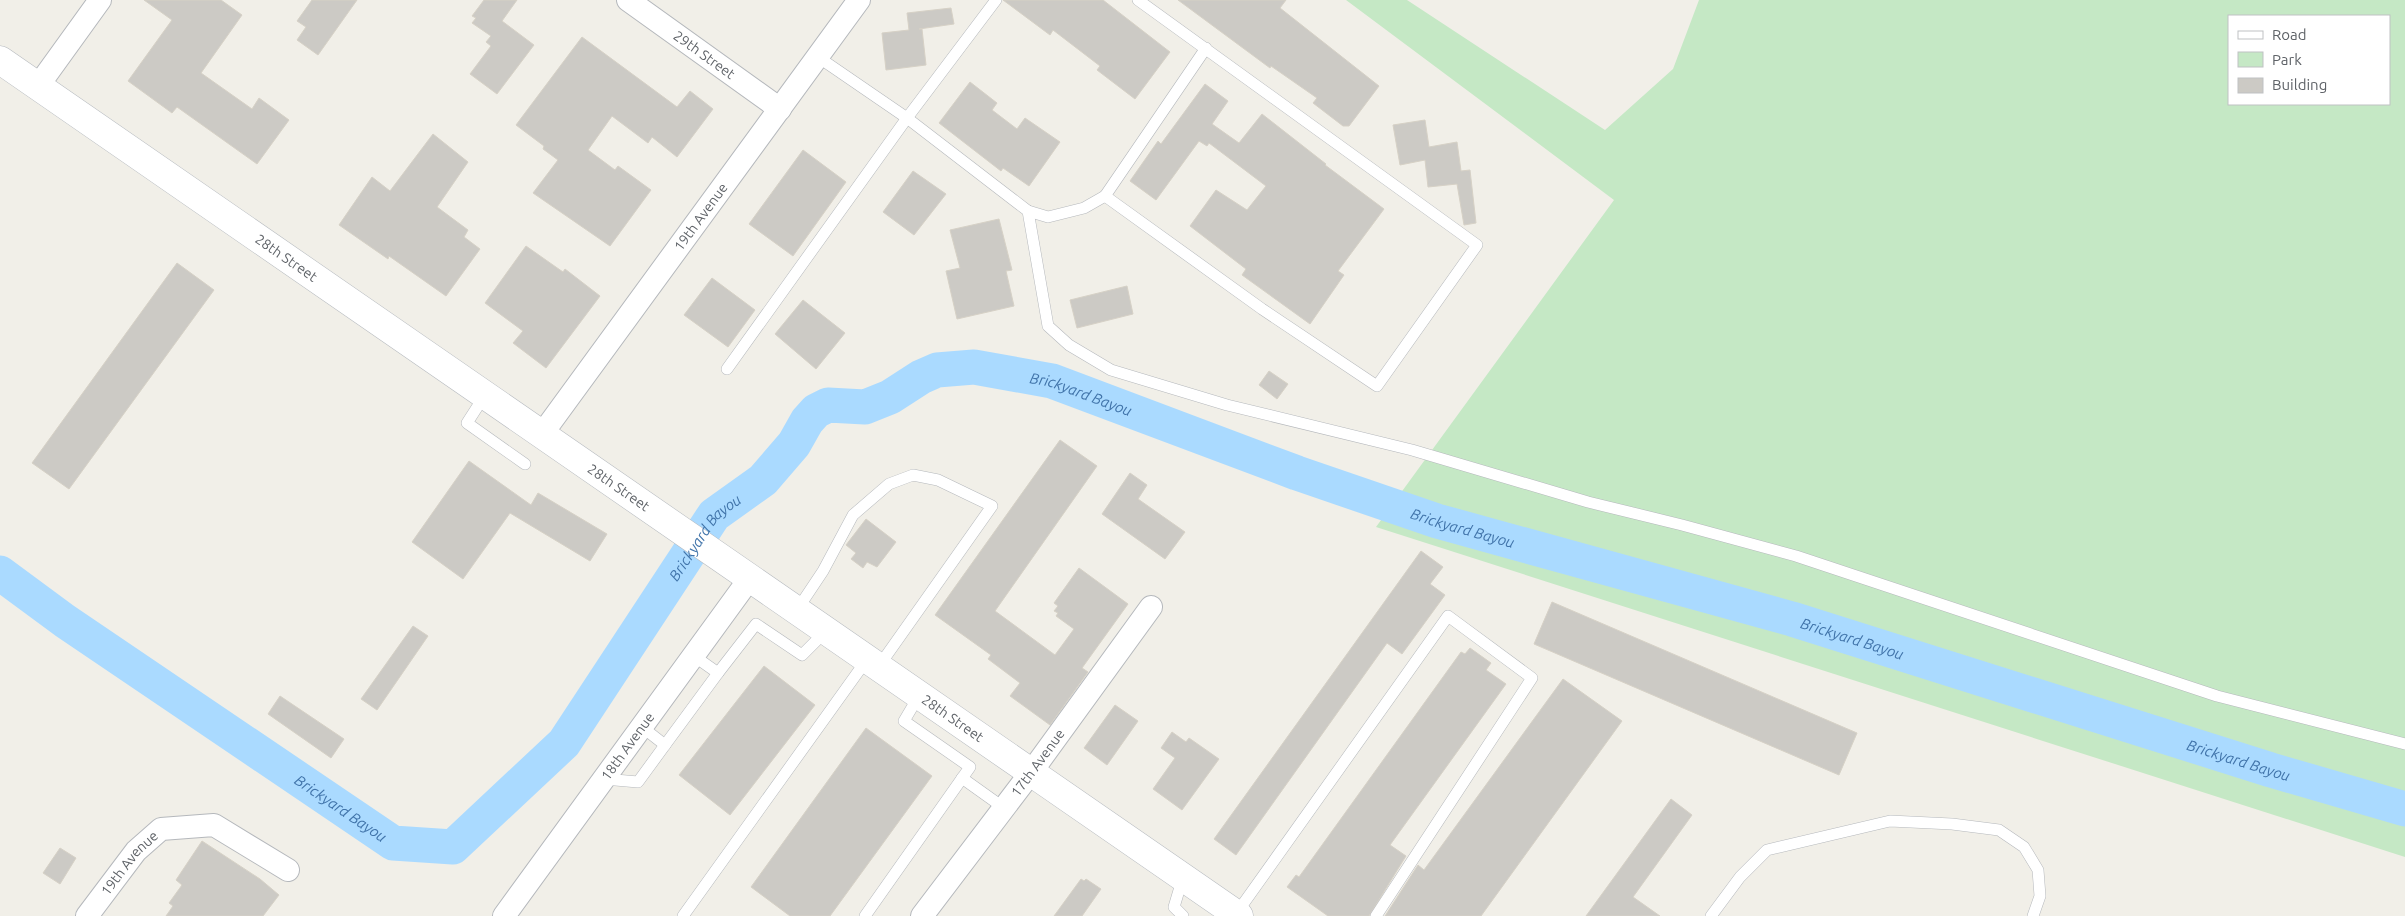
<svg xmlns="http://www.w3.org/2000/svg" width="2405" height="916" font-family="Ubuntu,sans-serif">
	<style>
		.green { fill: #c5e8c5; fill-rule: evenodd }
		.lines { fill: none; stroke-linecap: round; stroke-linejoin: round }
		.river { stroke: #aadaff; stroke-width: 35 }
		.building { fill: #cccac5; stroke: #d6d1c6 }
		.lane-casing { stroke: #b5b8bc; stroke-width: 12 }
		.street-casing { stroke: #b5b8bc; stroke-width: 24 }
		.secondary-casing { stroke: #b6babf; stroke-width: 29 }
		.lane { stroke: #fff; stroke-width: 11 }
		.street { stroke: #fff; stroke-width: 22 }
		.secondary { stroke: #fff; stroke-width: 28 }
		.labels { text-anchor: middle; dominant-baseline: central; stroke-width: 4; stroke-linejoin: round; paint-order: stroke }
		.street-label { font-size: 14px; fill: #5f6368; stroke: #fff }
		.water-label { font-size: 15px; font-style: italic; fill: #4174aa; stroke: #fff }
	</style>
	<rect width="100%" height="100%" fill="#f1efe8"/>
	<!-- green -->
	<path class="green" d="M 1346,0 L 1407,0 L 1605,130 L 1673,69 L 1699,0 L 2405,0 L 2405,857 L 1376,527 L 1614,200 ZM 2229,16 L 2389,16 L 2389,104 L 2229,104 Z"/>
	<g class="lines">
		<!-- river -->
		<path class="river" id="s1" d="M 0,573 L 65,621 L 393,843 L 453,847 L 564,743 L 714,515 L 763,480 L 794,444 L 807,421 L 816,411 L 828,405 L 865,407 L 890,397 L 921,377 L 937,370 L 974,367 L 1052,381 L 1297,473 L 1437,521 L 1792,619 L 2271,770 L 2405,809"/>
	</g>
	<!-- building -->
	<g class="building">
		<polygon points="144,0 221,0 242,15 201,73 252,109 259,98 289,120 257,164 177,107 172,113 128,81 172,20"/>
		<polygon points="312,0 357,0 318,55 297,40 306,27 297,21"/>
		<polygon points="484,0 517,0 502,21 534,45 497,94 470,74 491,46 486,42 491,36 472,23 476,18 472,16"/>
		<polygon points="1003,0 1103,0 1170,52 1135,99 1097,70 1100,66 1053,30 1050,35"/>
		<polygon points="1178,0 1286,0 1280,8 1379,86 1349,126 1343,126 1313,103 1317,98 1271,66 1270,68"/>
		<polygon points="951,8 954,24 919,29 922,29 926,65 886,70 882,33 909,30 907,13"/>
		<polygon points="582,37 677,107 690,91 713,109 677,157 652,137 648,143 612,116 588,150 615,170 618,166 651,190 610,246 533,193 558,160 543,149 544,146 516,125"/>
		<polygon points="970,82 997,103 992,110 1017,129 1025,118 1060,142 1029,186 1003,168 1001,171 939,123"/>
		<polygon points="1205,84 1228,101 1212,124 1239,143 1262,114 1326,164 1325,165 1384,209 1338,271 1344,275 1310,324 1242,275 1246,269 1190,226 1216,190 1247,210 1266,186 1209,143 1207,146 1199,141 1156,200 1130,181 1158,141 1161,144"/>
		<polygon points="1425,120 1429,147 1457,142 1461,171 1470,170 1476,223 1464,225 1457,184 1428,187 1425,160 1400,165 1393,125"/>
		<polygon points="433,134 468,162 437,207 468,230 464,237 480,249 446,296 389,256 388,259 339,225 372,177 390,191"/>
		<polygon points="803,150 846,182 793,256 749,224"/>
		<polygon points="913,171 946,194 914,235 883,212"/>
		<polygon points="999,219 1012,270 1006,271 1014,306 957,319 946,271 960,268 950,230"/>
		<polygon points="526,246 563,272 565,269 600,296 546,368 513,343 523,331 485,303"/>
		<polygon points="177,263 214,290 69,489 32,463"/>
		<polygon points="712,278 755,310 728,347 684,315"/>
		<polygon points="1127,286 1133,314 1077,328 1070,300"/>
		<polygon points="803,300 845,333 816,369 775,334"/>
		<polygon points="1269,371 1288,384 1277,399 1259,385"/>
		<polygon points="1060,440 1097,466 995,611 1055,655 1074,629 1056,616 1058,613 1054,611 1058,606 1054,603 1079,568 1128,604 1082,668 1088,672 1050,725 1010,696 1020,683 988,659 991,655 935,615"/>
		<polygon points="469,461 531,505 538,493 607,534 590,561 510,513 463,579 412,542"/>
		<polygon points="1130,473 1147,485 1138,499 1185,532 1165,559 1102,514"/>
		<polygon points="866,519 896,542 877,567 867,562 863,568 851,559 856,553 846,545"/>
		<polygon points="1421,551 1443,567 1430,584 1445,595 1402,654 1387,643 1236,855 1214,839"/>
		<polygon points="1552,602 1857,733 1839,775 1534,644"/>
		<polygon points="413,626 428,636 377,710 361,699"/>
		<polygon points="1470,648 1491,663 1486,670 1506,684 1390,845 1406,856 1369,916 1328,916 1287,887 1296,875 1299,877 1461,652 1465,654"/>
		<polygon points="764,666 815,705 730,815 679,775"/>
		<polygon points="1563,679 1622,721 1481,916 1385,916 1418,865 1424,870"/>
		<polygon points="280,696 344,739 331,758 268,714"/>
		<polygon points="1115,705 1138,721 1107,765 1084,748"/>
		<polygon points="866,728 932,776 830,916 790,916 751,887"/>
		<polygon points="1172,732 1186,742 1189,738 1219,759 1182,810 1153,789 1175,758 1161,748"/>
		<polygon points="1671,799 1692,815 1633,897 1660,916 1586,916"/>
		<polygon points="202,841 260,879 279,895 263,916 166,916 173,906 169,903 182,885 176,880"/>
		<polygon points="60,848 76,858 60,884 43,873"/>
		<polygon points="1081,879 1084,881 1086,879 1101,889 1082,916 1054,916"/>
	</g>
	<g class="lines">
		<defs>
			<g id="lane">
				<polyline points="1138,0 1477,245 1377,386 1262,309 1105,196 1206,48"/>
				<polyline points="818,57 907,118 1028,211 1048,326 1069,345 1111,370 1227,405 1412,450 1588,502 1682,525 1796,556 2217,696 2405,744"/>
				<polyline points="1028,211 1048,217 1084,208 1105,196"/>
				<polyline points="727,369 907,118 996,0"/>
				<polyline points="485,395 467,423 525,464"/>
				<polyline points="797,610 823,571 853,515 889,484 913,475 938,480 992,506 879,666"/>
				<polyline points="694,656 718,673 756,624 802,655 826,631"/>
				<polyline points="642,727 665,745 718,673"/>
				<polyline points="962,778 1004,808"/>
				<polyline points="604,779 638,782 665,745"/>
				<polyline points="1236,914 1448,616 1532,678 1376,916"/>
				<polyline points="683,916 868,658"/>
				<polyline points="865,916 970,767 904,721 920,694"/>
				<polyline points="1183,916 1174,907 1183,877"/>
				<polyline points="1711,916 1740,877 1767,850 1890,821 1952,824 1999,830 2024,847 2038,870 2040,896 2033,916"/>
			</g>
			<g id="street">
				<path id="s2" d="M 628,0 L 780,109"/>
				<polyline points="38,86 100,0"/>
				<path id="s3" d="M 542,434 L 859,0"/>
				<path id="s4" d="M 87,916 L 136,851 L 161,829 L 214,825 L 288,870"/>
				<path id="s5" d="M 504,916 L 750,578"/>
				<path id="s6" d="M 922,916 L 1032,771 L 1151,607"/>
			</g>
			<g id="secondary">
				<path id="s7" d="M 0,60 L 1239,916"/>
			</g>
		</defs>
		<!-- lane casing -->
		<use href="#lane" class="lane-casing"/>
		<!-- street casing -->
		<use href="#street" class="street-casing"/>
		<!-- secondary casing -->
		<use href="#secondary" class="secondary-casing"/>
		<!-- lane -->
		<use href="#lane" class="lane"/>
		<!-- street -->
		<use href="#street" class="street"/>
		<!-- secondary -->
		<use href="#secondary" class="secondary"/>
	</g>
	<g class="labels">
		<!-- street labels -->
		<g class="street-label">
			<text stroke="none"><textPath href="#s2" startOffset="94">29th Street</textPath></text>
			<text stroke="none"><textPath href="#s3" startOffset="269">19th Avenue</textPath></text>
			<text stroke="none"><textPath href="#s7" startOffset="348">28th Street</textPath></text>
			<text stroke="none"><textPath href="#s7" startOffset="752">28th Street</textPath></text>
			<text stroke="none"><textPath href="#s7" startOffset="1158">28th Street</textPath></text>
			<text stroke="none"><textPath href="#s5" startOffset="210">18th Avenue</textPath></text>
			<text stroke="none"><textPath href="#s6" startOffset="192">17th Avenue</textPath></text>
			<text stroke="none"><textPath href="#s4" startOffset="68">19th Avenue</textPath></text>
		</g>
		<!-- water labels -->
		<g class="water-label">
			<text stroke="none"><textPath href="#s1" startOffset="1389">Brickyard Bayou</textPath></text>
			<text stroke="none"><textPath href="#s1" startOffset="1794">Brickyard Bayou</textPath></text>
			<text stroke="none"><textPath href="#s1" startOffset="939">Brickyard Bayou</textPath></text>
			<text stroke="none"><textPath href="#s1" startOffset="2199">Brickyard Bayou</textPath></text>
			<text stroke="none"><textPath href="#s1" startOffset="2604">Brickyard Bayou</textPath></text>
			<text stroke="none"><textPath href="#s1" startOffset="414">Brickyard Bayou</textPath></text>
		</g>
	</g>
	<!-- legend -->
	<rect x="2228" y="15" width="162" height="90" fill="#ffffff" stroke="#bfc1c3"/>
	<rect x="2238" y="31" width="25" height="8" fill="#ffffff" stroke="#bfc1c3"/>
	<text x="2272" y="40" font-size="15" fill="#5f6368">Road</text>
	<rect x="2238" y="52" width="25" height="15" fill="#c5e8c5" stroke="#bfc1c3"/>
	<text x="2272" y="65" font-size="15" fill="#5f6368">Park</text>
	<rect x="2238" y="78" width="25" height="15" fill="#cccac5" stroke="#bfc1c3"/>
	<text x="2272" y="90" font-size="15" fill="#5f6368">Building</text>
</svg>
